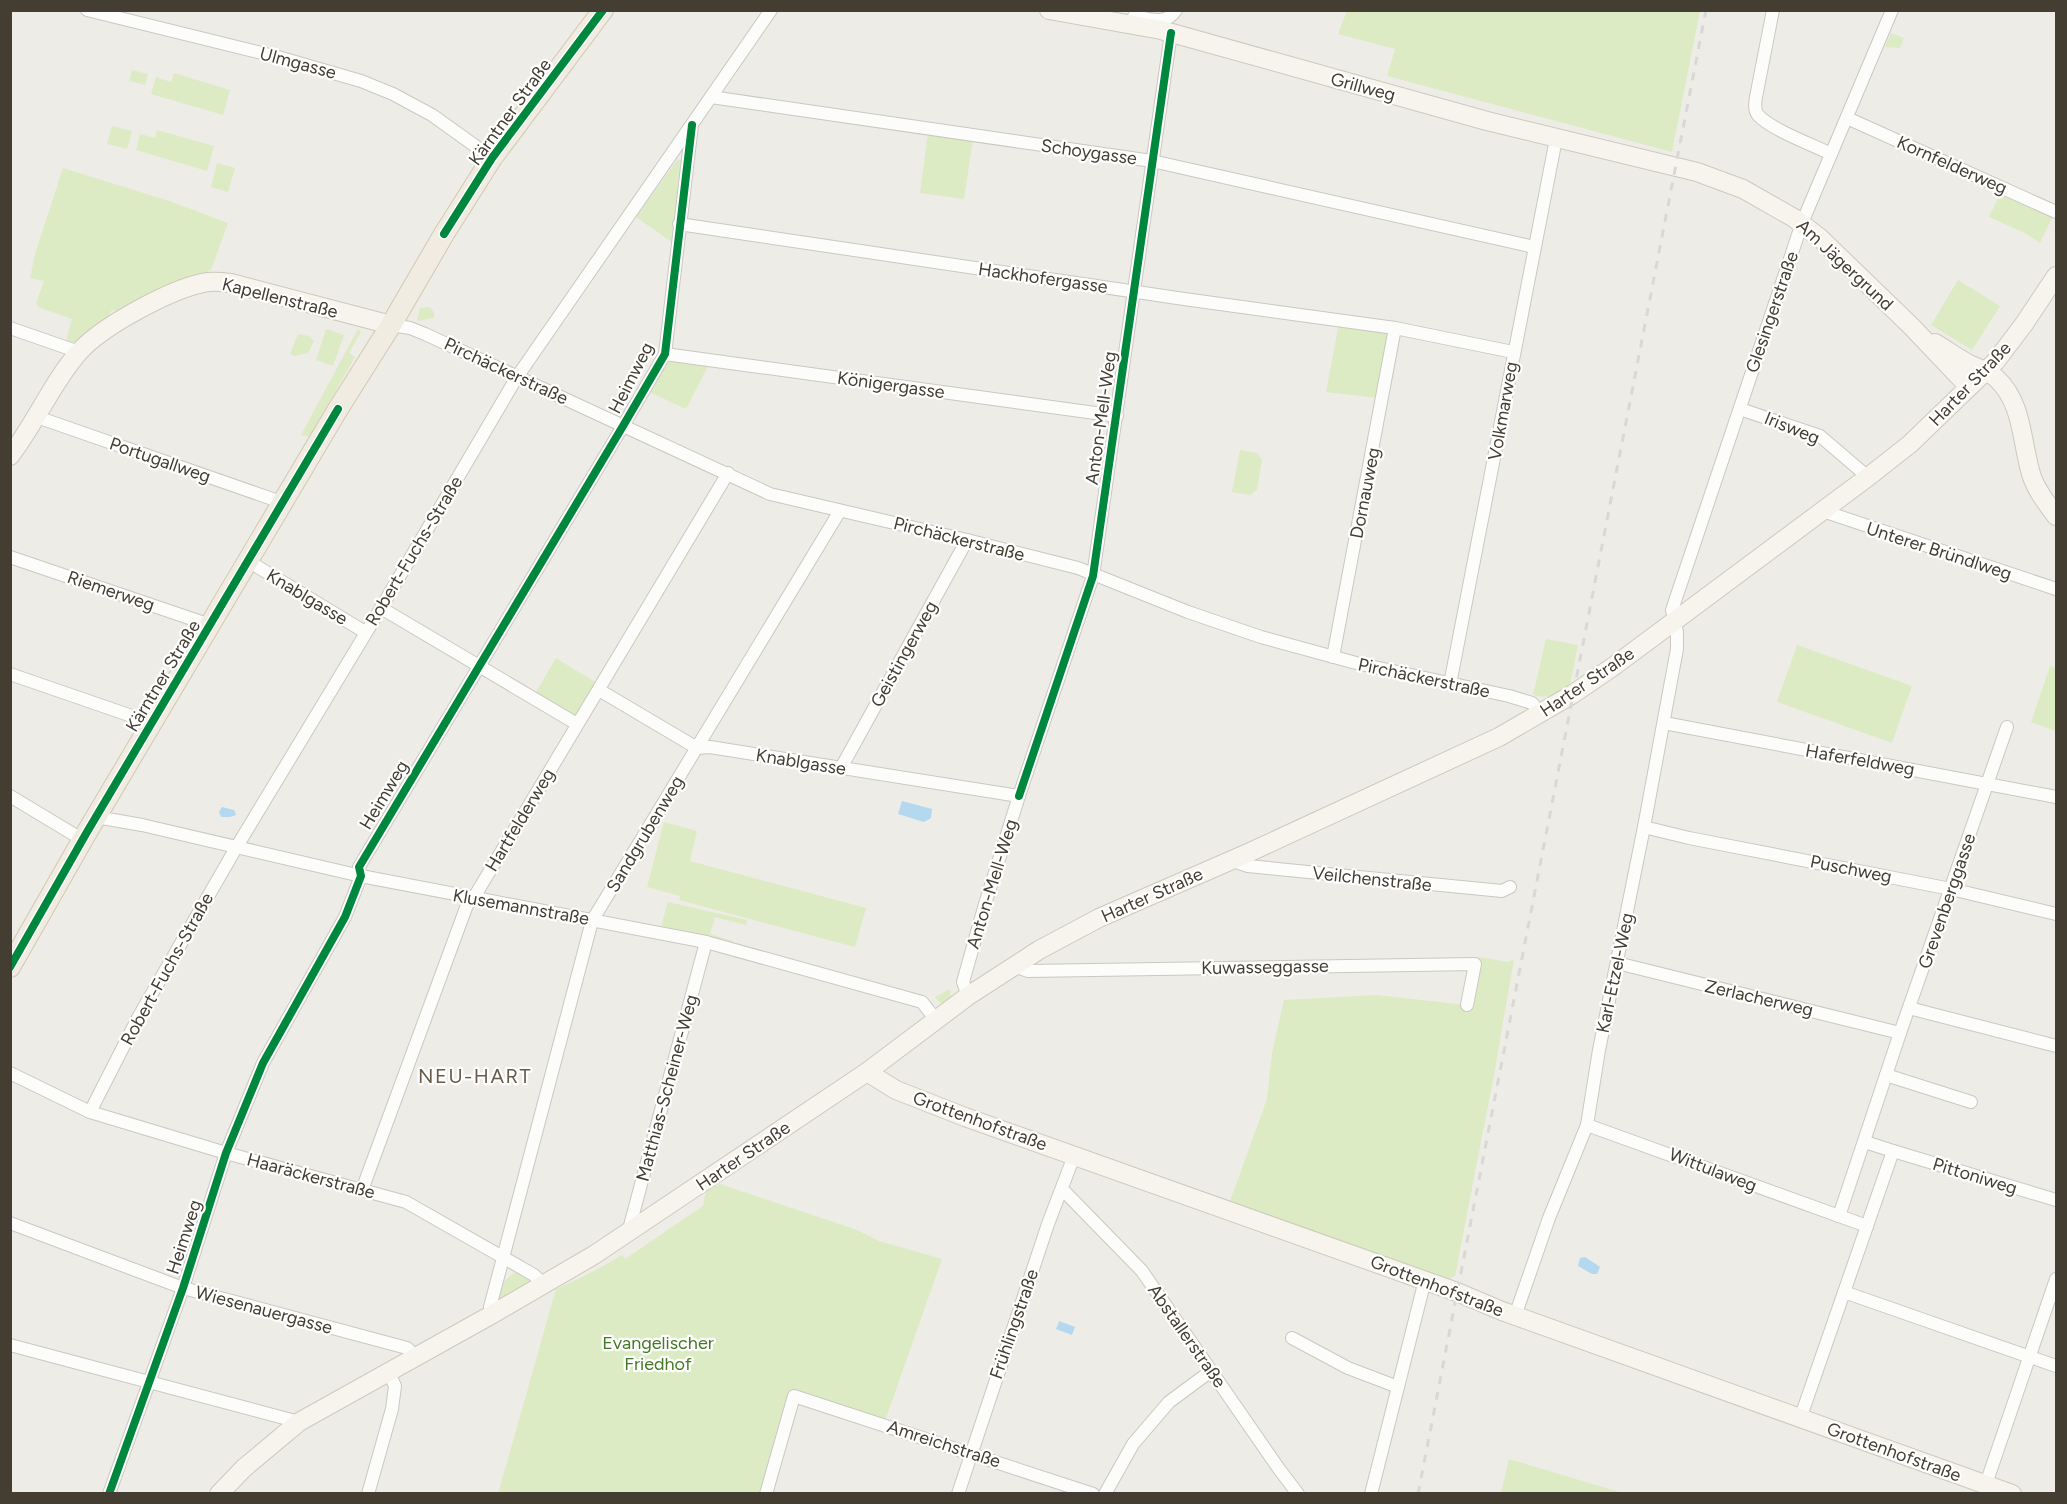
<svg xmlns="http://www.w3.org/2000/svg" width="2067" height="1504" font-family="Figtree,sans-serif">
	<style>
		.green { fill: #dcebc4 }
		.water { fill: #b3d8f0 }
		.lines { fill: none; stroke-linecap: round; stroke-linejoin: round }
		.street-casing { stroke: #cbc8c2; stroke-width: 14 }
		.secondary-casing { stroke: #cec9bd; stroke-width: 20 }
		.primary-casing { stroke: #d2c8b2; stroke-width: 22 }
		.street { stroke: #fcfcfb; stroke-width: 12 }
		.secondary { stroke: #f6f4ed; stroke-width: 18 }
		.primary { stroke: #f0ece2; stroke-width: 20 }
		.rail { stroke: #d8d8d7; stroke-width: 3; stroke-dasharray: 8 8; stroke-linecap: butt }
		.cycleway-casing { stroke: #fff; stroke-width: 11 }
		.cycleway { stroke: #00873e; stroke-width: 8 }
		.labels { text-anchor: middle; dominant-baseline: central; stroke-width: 4.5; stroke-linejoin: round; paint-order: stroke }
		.street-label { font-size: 18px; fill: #443d32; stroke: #fff }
		.park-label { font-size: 18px; fill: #447923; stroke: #fff }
		.neighbourhood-label { font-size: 20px; letter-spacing: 1.5px; fill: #685b49; stroke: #fff }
	</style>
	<rect width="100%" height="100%" fill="#eeece6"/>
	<!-- green -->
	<g class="green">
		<polygon points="1347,11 1700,11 1672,152 1387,76 1395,49 1338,34"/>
		<polygon points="1891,33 1904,38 1900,48 1885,47"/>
		<polygon points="132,70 148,74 145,85 129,81"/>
		<polygon points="174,73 230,90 223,115 151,94 156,77 171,82"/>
		<polygon points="112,126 132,131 127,149 107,144"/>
		<polygon points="157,130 214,146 207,171 136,150 140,134 155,138"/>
		<polygon points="928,133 973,139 964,199 920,193"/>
		<polygon points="678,159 683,160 673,243 636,217"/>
		<polygon points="217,163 235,168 228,192 211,187"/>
		<polygon points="63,168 169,201 228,223 211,270 160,288 120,312 112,310 106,319 75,342 66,341 72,319 40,308 36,303 44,281 30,278 35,254"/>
		<polygon points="2000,194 2052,218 2040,243 2025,233 1989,217"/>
		<polygon points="1958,280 2000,306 1972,350 1931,325"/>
		<polygon points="429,307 434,312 434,318 417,321 420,308"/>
		<polygon points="1339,323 1385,332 1388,335 1378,398 1326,392"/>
		<polygon points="326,329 344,335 333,366 316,360"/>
		<polygon points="358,329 361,332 349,353 355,357 309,437 301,435"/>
		<polygon points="298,334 309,336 314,341 308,353 294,356 290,354"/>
		<polygon points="673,358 709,364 686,409 649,392 668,361"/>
		<polygon points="1240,450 1257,453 1262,460 1257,490 1250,495 1232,492"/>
		<path d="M 1546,639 L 1578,645 L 1570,685 C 1555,695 1552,699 1533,695 Z"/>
		<polygon points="1797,645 1912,686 1892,743 1777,702"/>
		<polygon points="556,658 598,684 576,716 571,716 535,694"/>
		<polygon points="2050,666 2056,668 2056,731 2031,722"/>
		<polygon points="664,822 697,831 690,861 866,908 855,947 679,900 680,896 647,887"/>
		<polygon points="668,902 747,920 746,925 715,917 710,934 733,941 733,943 661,926"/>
		<polygon points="1479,957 1508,962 1514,959 1494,1075 1455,1276 1446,1281 1229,1204 1267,1099 1272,1053 1284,1000 1377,995 1466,1005"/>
		<polygon points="950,989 951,998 945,1003 940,1003 935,997"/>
		<path d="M 720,1184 L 857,1230 L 879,1241 L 942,1259 L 885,1421 L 789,1400 L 760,1493 L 498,1494 L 556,1289 C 579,1279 601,1268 622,1255 L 625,1259 L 703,1206 L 706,1190 Z"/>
		<polygon points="518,1269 531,1277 532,1281 496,1302 499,1286"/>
		<polygon points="1509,1459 1623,1493 1501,1493"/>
	</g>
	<!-- water -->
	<g class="water">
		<polygon points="902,801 932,809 931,818 924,822 898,814"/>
		<polygon points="222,807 234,810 236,815 230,817 221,817 219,812"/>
		<polygon points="1585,1257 1600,1267 1597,1274 1592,1274 1578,1266 1580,1258"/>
		<polygon points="1059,1321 1075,1327 1072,1335 1056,1329"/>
	</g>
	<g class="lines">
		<defs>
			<g id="street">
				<polyline points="87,10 278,57 361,81 393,94 432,115 492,158"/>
				<path d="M 1773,10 L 1756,97 C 1755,103 1754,110 1758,115 C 1770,129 1813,145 1831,154"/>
				<path d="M 1134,16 C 1149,19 1166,26 1176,10"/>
				<polyline points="711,97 1152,161 1534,247"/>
				<polyline points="1847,118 2056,212"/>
				<polyline points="679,224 1184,299 1395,328 1513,352"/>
				<polyline points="391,325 410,328 425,334 770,494 967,540 1078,568 1188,612 1261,637 1356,663 1509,696 1532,703 1540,713"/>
				<polyline points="10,328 79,352"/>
				<polyline points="665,354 1117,416"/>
				<polyline points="1740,409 1820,436 1868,477"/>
				<polyline points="37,417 284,503"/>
				<polyline points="1823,511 2056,589"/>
				<polyline points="10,557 210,625"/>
				<polyline points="248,561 365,632"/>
				<polyline points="381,608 577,724"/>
				<polyline points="1333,657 1395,328"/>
				<polyline points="10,674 152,723"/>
				<polyline points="1450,684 1556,139"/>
				<polyline points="599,690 697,748 710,747 1019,796"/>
				<polyline points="1664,723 2056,797"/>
				<polyline points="841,768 967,540"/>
				<polyline points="10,796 83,840"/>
				<polyline points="96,817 142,825 361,876 706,942 922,1002 936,1020"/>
				<polyline points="1644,827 1689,838 1951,889 2056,914"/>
				<polyline points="1235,858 1239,863 1248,866 1502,891 1510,887"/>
				<polyline points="1617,963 1900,1033"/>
				<polyline points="1014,966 1028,971 1475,964 1467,1005"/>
				<polyline points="968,996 963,982 985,904 1019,796 1093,576 1171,33"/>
				<polyline points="1909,1008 2056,1046"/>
				<polyline points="10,1073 90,1112 226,1153 406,1202 534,1275 544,1285"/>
				<polyline points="1886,1075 1971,1102"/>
				<polyline points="90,1112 139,1016 236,848 381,608 517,377 771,10"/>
				<polyline points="1587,1125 1839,1216"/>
				<polyline points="1865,1142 1893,1151 1867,1226 1839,1216 1900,1033 2007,727"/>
				<polyline points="1893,1151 2056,1200"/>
				<polyline points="1062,1189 1142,1271 1279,1469 1298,1494"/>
				<polyline points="362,1190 467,905 473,899 728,473"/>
				<polyline points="10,1223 183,1288 407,1348 415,1356"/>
				<polyline points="628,1233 706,942"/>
				<polyline points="1844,1292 2056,1366"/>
				<polyline points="491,1315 490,1307 592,921 838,514 838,510"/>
				<polyline points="1515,1316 1549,1218 1587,1125 1599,1050 1644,827 1677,649 1677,632 1672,610 1802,223 1892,10"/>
				<polyline points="1292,1338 1348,1368 1398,1387"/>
				<polyline points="10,1345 299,1422"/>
				<polyline points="1800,1419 1867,1226"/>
				<polyline points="1986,1484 2056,1279"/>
				<polyline points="109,1494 183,1288 226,1153 263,1063 345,917 361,876 359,867 623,426 665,354 692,125"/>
				<polyline points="368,1494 392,1409 395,1386 388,1371"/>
				<polyline points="766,1494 794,1396 1093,1494"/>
				<polyline points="958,1494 1048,1224 1074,1156"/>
				<polyline points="1105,1494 1133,1444 1169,1402 1211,1371"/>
				<polyline points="1371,1494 1425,1280"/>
			</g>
			<g id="secondary">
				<polyline points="1049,10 1161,30 1487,121 1697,172 1743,189 1794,218 1820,238 1912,327 1969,387"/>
				<path d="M 1935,343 C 1947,350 1959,359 1971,365 C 1980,369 1988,371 1996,378 C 2024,403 2021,444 2032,477 C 2037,491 2047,504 2056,516"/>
				<path d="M 10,456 C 35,424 53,381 79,352 C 102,326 174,287 208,282 C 215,281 223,282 231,283 L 391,325"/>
				<polyline points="867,1072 896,1090 965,1117 1457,1292 1502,1311 2012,1494"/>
				<polyline points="219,1494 244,1468 299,1422 491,1315 594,1255 867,1072 968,996 1039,950 1099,918 1248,853 1499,737 1573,694 1614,666 1868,477 1910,444 1996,361 2024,324 2056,276"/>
			</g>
			<polyline id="primary" points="10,967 87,832 338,409 391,325 444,234 492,158 603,10"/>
		</defs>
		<!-- street casing -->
		<use href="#street" class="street-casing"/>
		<!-- secondary casing -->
		<use href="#secondary" class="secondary-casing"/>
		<!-- primary casing -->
		<use href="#primary" class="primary-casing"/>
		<!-- street -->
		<use href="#street" class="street"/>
		<!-- secondary -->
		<use href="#secondary" class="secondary"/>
		<!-- primary -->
		<use href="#primary" class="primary"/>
		<!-- rail -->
		<polyline class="rail" points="1418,1494 1706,10"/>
		<defs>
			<g id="cycleway">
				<polyline points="444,234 492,158 603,10"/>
				<polyline points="1019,796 1093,576 1171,33"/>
				<polyline points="10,967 87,832 338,409"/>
				<polyline points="109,1494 183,1288 226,1153 263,1063 345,917 361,876 359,867 623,426 665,354 692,125"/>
			</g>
		</defs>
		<!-- cycleway casing -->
		<use href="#cycleway" class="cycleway-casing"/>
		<!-- cycleway -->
		<use href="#cycleway" class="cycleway"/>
	</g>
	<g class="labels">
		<!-- street labels -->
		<g class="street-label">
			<text transform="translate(298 63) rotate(15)">Ulmgasse</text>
			<text transform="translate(1363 87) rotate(15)">Grillweg</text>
			<text transform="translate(510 112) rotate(-54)">Kärntner Straße</text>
			<text transform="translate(1089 152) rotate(8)">Schoygasse</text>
			<text transform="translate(1952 165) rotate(24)">Kornfelderweg</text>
			<text transform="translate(1845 265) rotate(43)">Am Jägergrund</text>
			<text transform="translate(1043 278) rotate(8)">Hackhofergasse</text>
			<text transform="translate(280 298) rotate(14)">Kapellenstraße</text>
			<text transform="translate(1772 312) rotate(-71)">Glesingerstraße</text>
			<text transform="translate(506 371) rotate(25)">Pirchäckerstraße</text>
			<text transform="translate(631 378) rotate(-63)">Heimweg</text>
			<text transform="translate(1970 384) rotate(-46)">Harter Straße</text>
			<text transform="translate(891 385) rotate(8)">Königergasse</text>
			<text transform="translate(1503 411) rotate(-80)">Volkmarweg</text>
			<text transform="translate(1101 418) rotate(-82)">Anton-Mell-Weg</text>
			<text transform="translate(1792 428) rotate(22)">Irisweg</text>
			<text transform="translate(160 460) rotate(19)">Portugallweg</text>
			<text transform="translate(1365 493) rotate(-79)">Dornauweg</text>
			<text transform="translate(959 539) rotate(14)">Pirchäckerstraße</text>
			<text transform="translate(414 551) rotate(-59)">Robert-Fuchs-Straße</text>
			<text transform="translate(1939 551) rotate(18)">Unterer Bründlweg</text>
			<text transform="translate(111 591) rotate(19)">Riemerweg</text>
			<text transform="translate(307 597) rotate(31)">Knablgasse</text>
			<text transform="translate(904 654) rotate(-61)">Geistingerweg</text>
			<text transform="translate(163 676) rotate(-59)">Kärntner Straße</text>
			<text transform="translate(1424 678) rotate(12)">Pirchäckerstraße</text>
			<text transform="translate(1587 682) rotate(-34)">Harter Straße</text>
			<text transform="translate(1860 760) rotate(10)">Haferfeldweg</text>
			<text transform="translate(801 762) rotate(9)">Knablgasse</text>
			<text transform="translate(384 795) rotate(-59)">Heimweg</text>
			<text transform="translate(520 820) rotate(-59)">Hartfelderweg</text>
			<text transform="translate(645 834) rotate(-59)">Sandgrubenweg</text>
			<text transform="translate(1851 869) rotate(11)">Puschweg</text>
			<text transform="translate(1372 879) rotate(6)">Veilchenstraße</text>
			<text transform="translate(992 884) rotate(-73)">Anton-Mell-Weg</text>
			<text transform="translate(1152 895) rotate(-24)">Harter Straße</text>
			<text transform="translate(1947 901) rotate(-71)">Grevenberggasse</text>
			<text transform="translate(521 907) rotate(10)">Klusemannstraße</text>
			<text transform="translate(1265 967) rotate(-1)">Kuwasseggasse</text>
			<text transform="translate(167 969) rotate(-61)">Robert-Fuchs-Straße</text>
			<text transform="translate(1615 973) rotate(-78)">Karl-Etzel-Weg</text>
			<text transform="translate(1759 998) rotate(13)">Zerlacherweg</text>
			<text transform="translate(667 1088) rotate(-75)">Matthias-Scheiner-Weg</text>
			<text transform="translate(980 1121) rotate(20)">Grottenhofstraße</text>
			<text transform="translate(743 1156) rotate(-34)">Harter Straße</text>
			<text transform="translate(1713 1170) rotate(21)">Wittulaweg</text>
			<text transform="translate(311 1176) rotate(15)">Haaräckerstraße</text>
			<text transform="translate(1975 1176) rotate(17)">Pittoniweg</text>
			<text transform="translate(184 1237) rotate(-72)">Heimweg</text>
			<text transform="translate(1437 1286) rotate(21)">Grottenhofstraße</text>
			<text transform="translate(264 1310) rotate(15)">Wiesenauergasse</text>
			<text transform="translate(1014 1324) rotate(-71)">Frühlingstraße</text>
			<text transform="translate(1187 1336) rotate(55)">Abstallerstraße</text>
			<text transform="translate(944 1444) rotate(18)">Amreichstraße</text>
			<text transform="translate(1894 1452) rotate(20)">Grottenhofstraße</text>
		</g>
		<!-- park labels -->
		<g class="park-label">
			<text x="658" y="1343">Evangelischer<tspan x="658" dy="21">Friedhof</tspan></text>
		</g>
		<!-- neighbourhood labels -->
		<g class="neighbourhood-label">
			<text x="475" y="1076">NEU-HART</text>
		</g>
	</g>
	<!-- border -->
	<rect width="2067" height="1504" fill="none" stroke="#443d32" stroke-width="24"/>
</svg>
